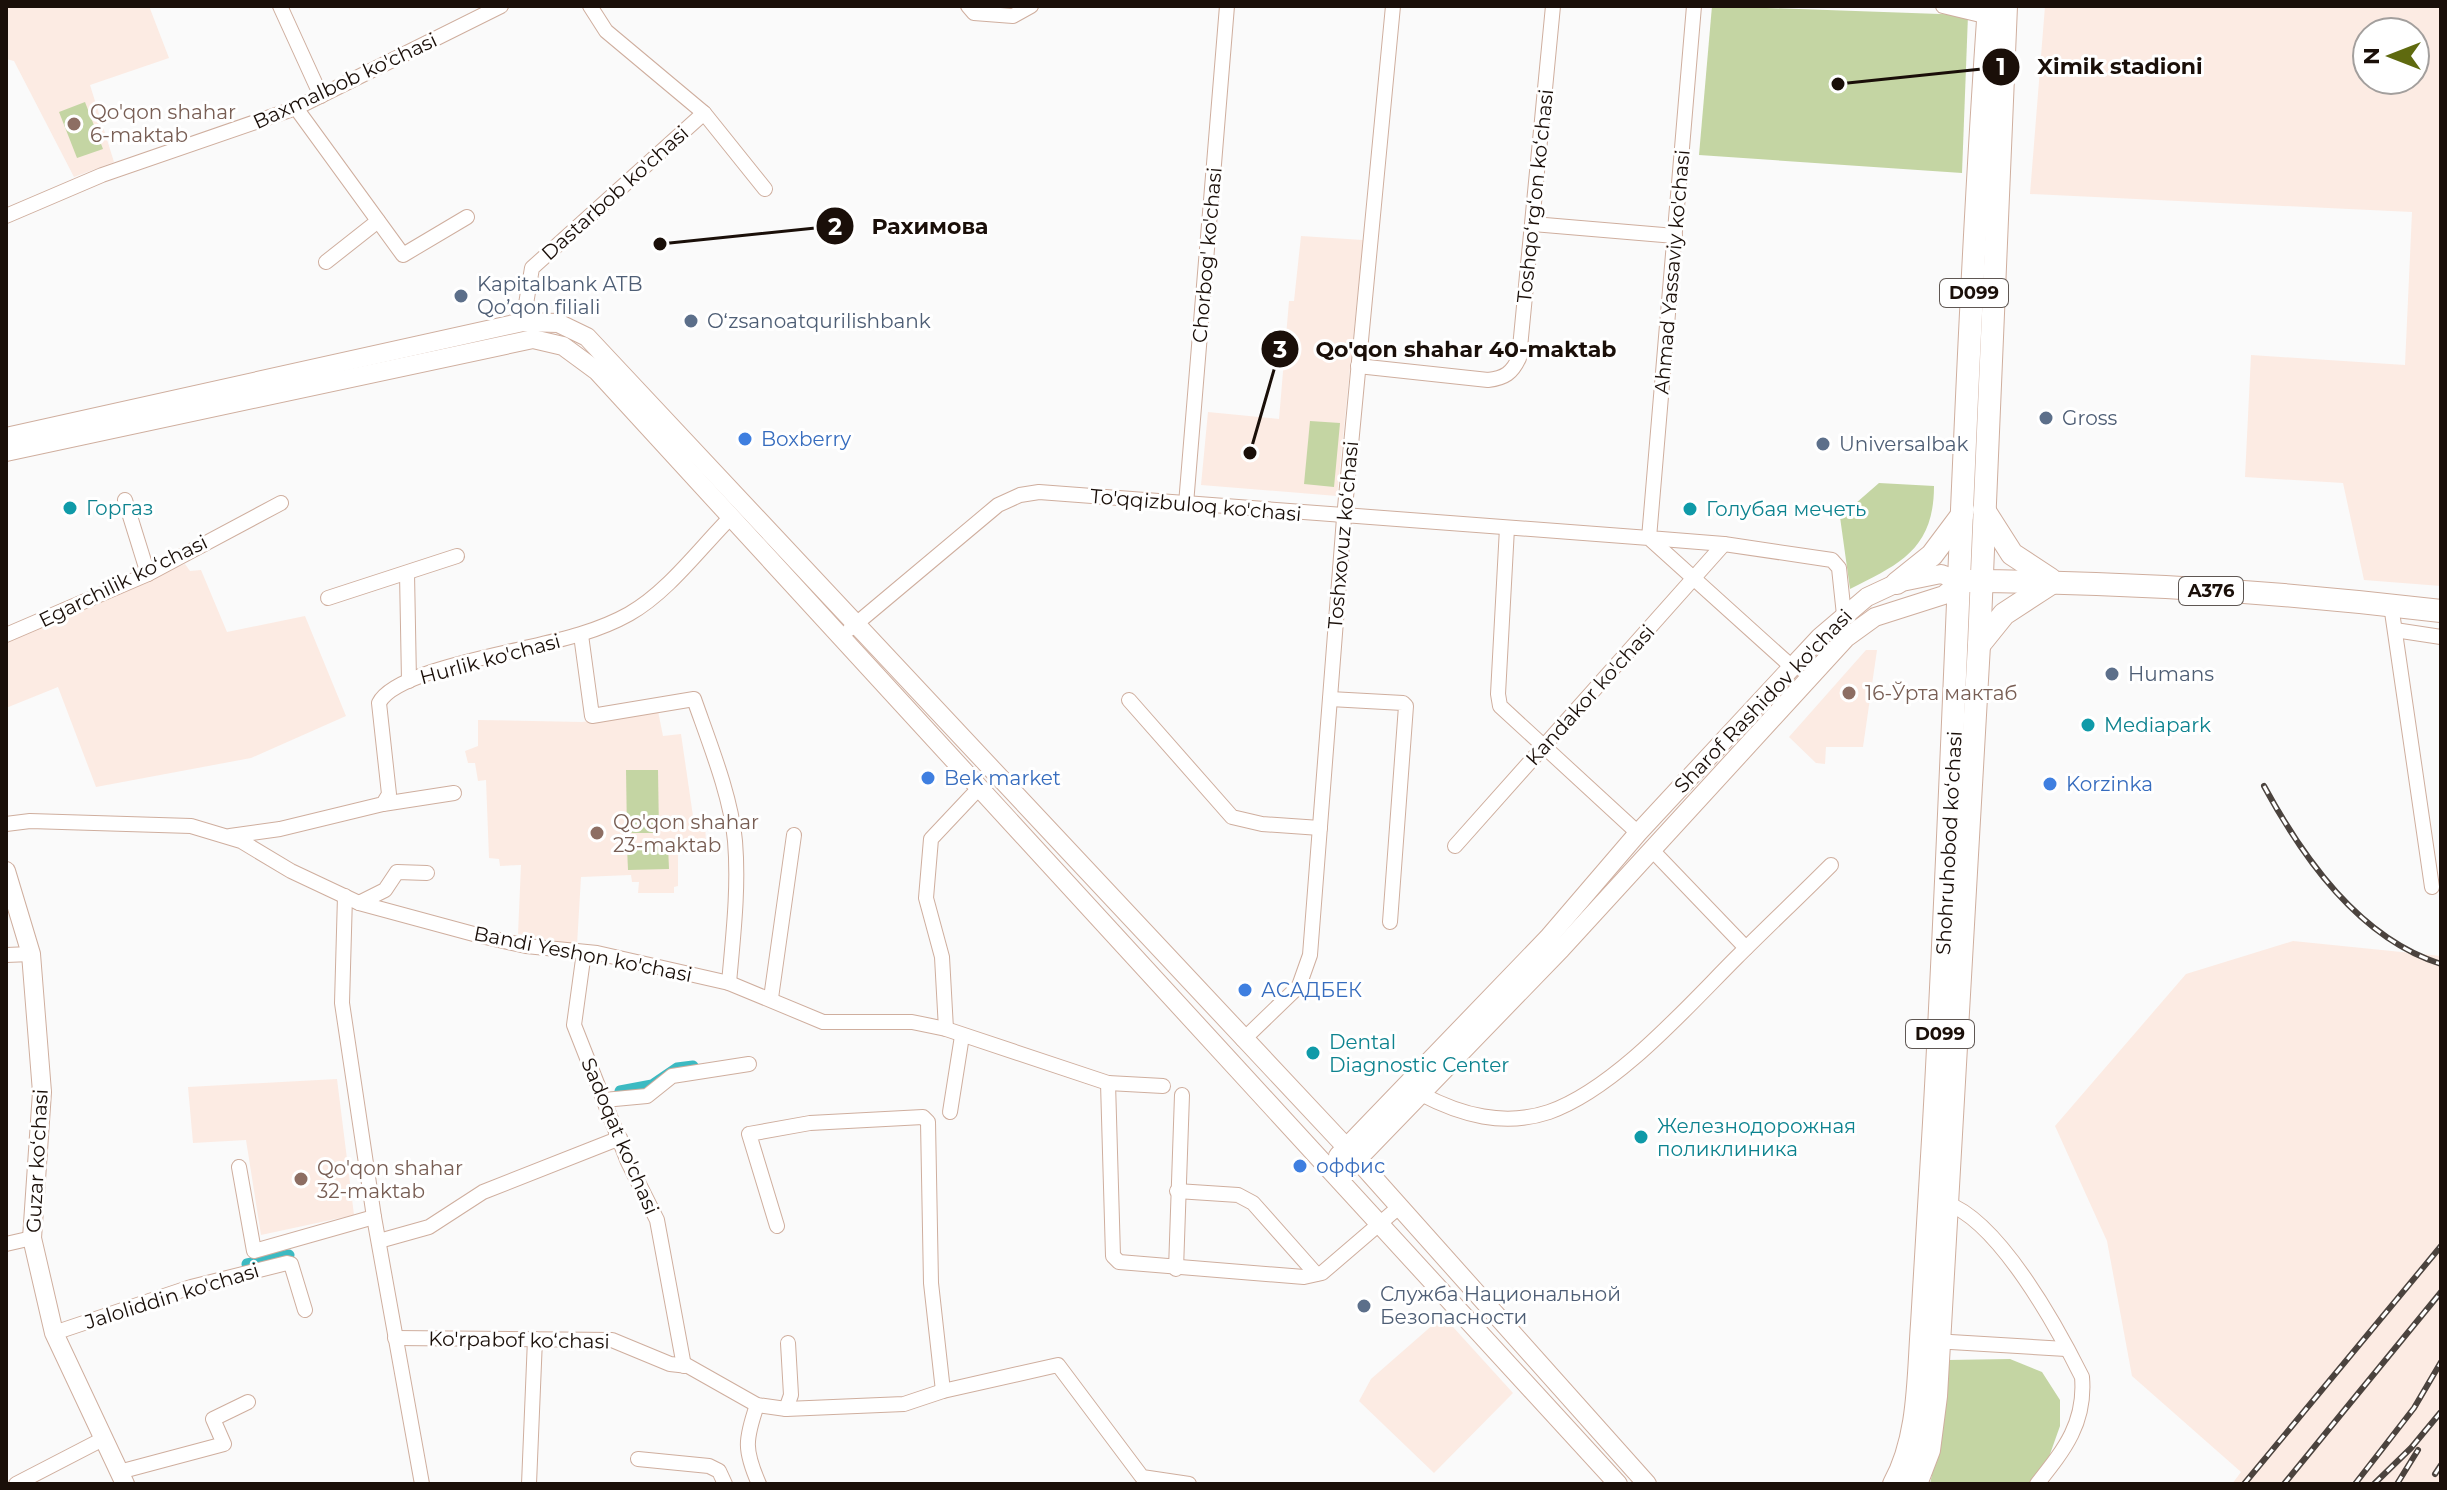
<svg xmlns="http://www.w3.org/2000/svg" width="2447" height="1490" font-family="Montserrat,sans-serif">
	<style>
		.built { fill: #fcebe3; fill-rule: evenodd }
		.green { fill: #c4d5a3 }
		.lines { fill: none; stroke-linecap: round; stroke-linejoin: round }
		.canal { stroke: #3cbac2; stroke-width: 11 }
		.minor-casing { stroke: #cfae9e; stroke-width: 16 }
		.major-casing { stroke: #cfae9e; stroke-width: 20 }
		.highway-casing { stroke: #cfae9e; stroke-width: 24 }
		.minor { stroke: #fff; stroke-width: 14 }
		.major { stroke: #fff; stroke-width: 18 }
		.highway { stroke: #fff; stroke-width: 22 }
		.rail-casing { stroke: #4b433e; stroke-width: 6 }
		.rail { stroke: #fff; stroke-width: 3; stroke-dasharray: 9; stroke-linecap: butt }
		.education-dot { fill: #8d6e63; stroke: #fff; stroke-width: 3 }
		.service-dot { fill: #5c6f8a; stroke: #fff; stroke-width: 3 }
		.shop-dot { fill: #3f7fe0; stroke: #fff; stroke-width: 3 }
		.culture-dot { fill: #0f9aa8; stroke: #fff; stroke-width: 3 }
		.labels { text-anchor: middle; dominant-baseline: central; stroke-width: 6; stroke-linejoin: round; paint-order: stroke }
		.shield { fill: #fff; stroke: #5f5753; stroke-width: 2 }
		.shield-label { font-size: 18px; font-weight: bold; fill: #1a0f09 }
		.street-label { font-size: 20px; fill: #1a0f09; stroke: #fff }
		.education-label { font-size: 20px; fill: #785e54; stroke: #fff; text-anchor: start }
		.service-label { font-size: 20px; fill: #4e5e75; stroke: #fff; text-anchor: start }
		.shop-label { font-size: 20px; fill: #366cbe; stroke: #fff; text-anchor: start }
		.culture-label { font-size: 20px; fill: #0d838f; stroke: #fff; text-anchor: start }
		.leader { fill: none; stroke: #1a0f09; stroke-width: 3 }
		.callout-dot { fill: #1a0f09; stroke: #fff; stroke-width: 3 }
		.mark-label { font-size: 24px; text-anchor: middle; font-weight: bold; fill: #fff }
		.callout-label { font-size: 22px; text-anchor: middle; font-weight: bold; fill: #1a0f09; stroke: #fff; stroke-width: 6; stroke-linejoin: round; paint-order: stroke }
	</style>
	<rect width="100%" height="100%" fill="#fafafa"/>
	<!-- built -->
	<g class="built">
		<polygon points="6,6 149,6 169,58 90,85 114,162 74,177 14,61 6,59"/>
		<path d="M 2045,6 L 2441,6 L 2441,586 L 2364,580 L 2343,483 L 2245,477 L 2251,355 L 2405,365 L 2412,212 L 2030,194 ZM 2415,32 L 2415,80 L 2367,80 L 2367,32 Z"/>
		<polygon points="1301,236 1363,240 1337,496 1201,485 1208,412 1279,419 1289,301 1294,301"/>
		<polygon points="185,564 190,571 201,570 227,632 305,616 346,716 251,758 96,787 58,687 6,708 6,638"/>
		<polygon points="1866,650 1877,650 1863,747 1826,747 1825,764 1816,763 1789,737"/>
		<polygon points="658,711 663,736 681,734 694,823 705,822 706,843 678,844 678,886 674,887 674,893 638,893 639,882 632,882 631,875 581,877 577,945 518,934 521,865 500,866 499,859 489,858 486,780 478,781 475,763 468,763 465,751 478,746 478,720 582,722"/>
		<polygon points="2293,941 2441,956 2441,1484 2232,1484 2241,1472 2132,1376 2107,1241 2055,1126 2186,974"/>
		<polygon points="337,1079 354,1215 261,1235 246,1140 193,1143 188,1087"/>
		<polygon points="1443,1316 1513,1393 1434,1473 1359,1401 1371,1379"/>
	</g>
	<!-- green -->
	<g class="green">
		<polygon points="1712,6 1968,15 1962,173 1699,155"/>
		<polygon points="85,102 103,149 77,158 59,112"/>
		<polygon points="1310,421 1340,423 1334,487 1304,484"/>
		<path d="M 1879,483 L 1934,486 C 1934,549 1900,564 1850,589 L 1840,517 Z"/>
		<polygon points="626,770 658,770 659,833 627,833"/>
		<polygon points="668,846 669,869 628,870 627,847"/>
		<polygon points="2010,1359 2042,1372 2060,1400 2060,1426 2049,1457 2032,1484 1930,1484 1944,1415 1947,1360"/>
	</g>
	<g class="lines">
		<!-- canal -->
		<g class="canal">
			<polyline points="620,1091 652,1085 677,1068 693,1066"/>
			<polyline points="247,1264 289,1255"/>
		</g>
		<defs>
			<g id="minor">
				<polyline points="280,6 321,96"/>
				<polyline points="590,6 606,31 704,113 765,189"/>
				<polyline points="968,6 974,13 1013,16 1031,6"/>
				<polyline points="1694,6 1649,538 1724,544 1832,560 1839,568 1844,615"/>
				<polyline points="1943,6 1993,18"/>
				<polyline points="296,108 403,255 467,217"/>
				<polyline points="6,216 102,175 296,108 501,6"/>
				<polyline points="1533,224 1675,236"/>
				<polyline points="326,262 378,221"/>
				<polyline points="523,322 532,268 704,113"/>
				<path d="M 1358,366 L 1488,380 C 1505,378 1512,373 1519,358 L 1553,6"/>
				<polyline points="125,500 148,574"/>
				<polyline points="1186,504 1227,6"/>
				<polyline points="1507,528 1498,694 1500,706 1638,833"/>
				<polyline points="407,573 409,681"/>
				<polyline points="328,598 457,556"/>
				<polyline points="2391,605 2432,887"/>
				<polyline points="850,629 998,505 1020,495 1039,492 1649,538 1792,667"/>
				<polyline points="2395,630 2441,637"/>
				<polyline points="6,635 148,574 281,503"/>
				<path d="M 581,635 L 592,716 L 694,699 C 709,742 731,796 735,841 C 739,888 733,937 729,983"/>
				<polyline points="1330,699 1403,703 1406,706 1390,922"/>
				<polyline points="1129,700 1232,817 1262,824 1320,828"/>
				<polyline points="383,804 454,793"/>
				<polyline points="6,824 30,821 191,826 241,841 291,871 359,903 481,936 526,946 597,953 729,983 823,1022 912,1022 946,1029 1108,1083 1113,1256 1119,1262 1304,1277 1322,1273 1399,1207"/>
				<path d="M 230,836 L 280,829 L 383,804 L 389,794 L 379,703 C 393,674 493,656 525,648 C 560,640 597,632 629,614 C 668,592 700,548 731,517"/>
				<polyline points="1455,846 1724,544"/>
				<polyline points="1651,849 1746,948"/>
				<polyline points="345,896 342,1003 374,1217 422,1484"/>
				<polyline points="359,903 385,890 397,872 427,873"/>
				<polyline points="584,952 574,1025 628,1162 657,1220 684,1366"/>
				<polyline points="6,955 31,954"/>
				<polyline points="771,998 794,835"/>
				<polyline points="946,1029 942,957 926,898 931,839 980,787"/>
				<polyline points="1243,1040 1299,986 1310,955 1344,518 1393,6"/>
				<polyline points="1108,1083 1163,1086"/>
				<path d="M 1421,1094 C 1461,1115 1504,1127 1549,1112 C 1615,1089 1687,1007 1736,958 C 1767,927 1800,896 1831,865"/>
				<polyline points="604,1100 647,1096 672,1076 749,1064"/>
				<polyline points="950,1112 962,1036"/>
				<polyline points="239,1167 254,1251 374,1217"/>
				<polyline points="1177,1191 1238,1195 1253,1203 1316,1274"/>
				<path d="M 1946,1203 C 1999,1221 2057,1327 2082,1377 C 2086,1423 2064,1450 2037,1484"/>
				<polyline points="777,1226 749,1134 810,1123 923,1117 928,1122 931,1283 943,1391"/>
				<polyline points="379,1241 429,1227 483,1192 620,1138"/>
				<polyline points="6,1244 32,1238"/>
				<polyline points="1176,1269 1182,1095"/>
				<polyline points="54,1333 191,1287 287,1263 291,1264 305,1310"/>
				<polyline points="395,1338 612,1340 670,1364 688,1366 757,1405 786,1409 904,1404 943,1391 1058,1365 1142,1477 1189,1484"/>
				<polyline points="1934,1341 2066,1349"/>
				<path d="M 757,1405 C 745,1440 744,1450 759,1484"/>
				<polyline points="786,1409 791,1395 788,1343"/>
				<polyline points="638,1459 709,1466 719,1471 725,1484"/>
				<polyline points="119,1472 224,1444 213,1419 248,1402"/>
				<polyline points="16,1484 103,1439"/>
				<polyline points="529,1484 535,1339"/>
			</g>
			<g id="major">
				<polyline points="6,437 523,322 558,323 587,337 1347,1148 1647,1484"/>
				<polyline points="6,452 533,339 563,346 597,371 1618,1484"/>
				<polyline points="6,871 31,954 42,1092 32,1238 54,1333 125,1484"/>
				<polyline points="1338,1156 1548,938 1638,833 1820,637 1867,597 1897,583 1941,574 1961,581"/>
				<polyline points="1349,1168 1561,949 1846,638 1875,617 1944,595 1961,581"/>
			</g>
			<g id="highway">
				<polyline points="1984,510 2012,554 2050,579"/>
				<path d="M 1966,581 C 2124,582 2284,592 2441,611"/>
				<polyline points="1897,583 1932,555 1962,515"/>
				<polyline points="1979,645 2004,614 2050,584"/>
				<path d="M 1894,1484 C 1920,1437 1918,1377 1922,1324 C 1926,1257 1930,1190 1934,1123 C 1955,751 1963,378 1989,6"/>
				<polyline points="1916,1484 1929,1450 1936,1396 1979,645 2006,6"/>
			</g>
		</defs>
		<!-- minor casing -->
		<use href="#minor" class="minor-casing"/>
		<!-- major casing -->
		<use href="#major" class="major-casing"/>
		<!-- highway casing -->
		<use href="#highway" class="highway-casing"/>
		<!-- minor -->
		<use href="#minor" class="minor"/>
		<!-- major -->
		<use href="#major" class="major"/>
		<!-- highway -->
		<use href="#highway" class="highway"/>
		<defs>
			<g id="rail">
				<path d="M 2264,786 C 2303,858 2359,938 2441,964"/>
				<polyline points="2435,1474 2441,1465"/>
				<polyline points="2244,1484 2441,1246"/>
				<polyline points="2284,1484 2441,1292"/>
				<polyline points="2355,1484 2414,1408 2441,1362"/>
				<polyline points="2374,1484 2411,1448 2440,1413"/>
				<polyline points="2397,1484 2418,1450"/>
			</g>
		</defs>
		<!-- rail casing -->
		<use href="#rail" class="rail-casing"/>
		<!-- rail -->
		<use href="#rail" class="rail"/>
	</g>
	<!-- markers -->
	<g class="education-dot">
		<circle cx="74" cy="124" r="8"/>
		<circle cx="1849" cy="693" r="8"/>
		<circle cx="597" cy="833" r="8"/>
		<circle cx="301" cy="1179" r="8"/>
	</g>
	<g class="service-dot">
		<circle cx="461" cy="296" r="8"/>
		<circle cx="691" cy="321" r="8"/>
		<circle cx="2046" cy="418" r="8"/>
		<circle cx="1823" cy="444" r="8"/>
		<circle cx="2112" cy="674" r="8"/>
		<circle cx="1364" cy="1306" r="8"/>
	</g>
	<g class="shop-dot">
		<circle cx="745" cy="439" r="8"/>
		<circle cx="928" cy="778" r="8"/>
		<circle cx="2050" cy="784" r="8"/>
		<circle cx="1245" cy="990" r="8"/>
		<circle cx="1300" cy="1166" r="8"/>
	</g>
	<g class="culture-dot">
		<circle cx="70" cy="508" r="8"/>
		<circle cx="1690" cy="509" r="8"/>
		<circle cx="2088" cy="725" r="8"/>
		<circle cx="1313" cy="1053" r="8"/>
		<circle cx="1641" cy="1137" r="8"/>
	</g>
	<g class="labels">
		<!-- shield labels -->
		<g class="shield">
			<rect x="1940" y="279" width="68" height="28" rx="6"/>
			<rect x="2179" y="577" width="64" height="28" rx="6"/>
			<rect x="1906" y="1020" width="68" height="28" rx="6"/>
		</g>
		<g class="shield-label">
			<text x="1974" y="293">D099</text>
			<text x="2211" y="591">A376</text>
			<text x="1940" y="1034">D099</text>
		</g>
		<!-- street labels -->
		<g class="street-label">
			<text transform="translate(345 81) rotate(-25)">Baxmalbob ko'chasi</text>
			<text transform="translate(615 193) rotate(-42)">Dastarbob ko'chasi</text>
			<text transform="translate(1535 196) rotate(-84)">Toshqoʻrgʻon koʻchasi</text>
			<text transform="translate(1207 255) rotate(-85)">Chorbog' ko'chasi</text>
			<text transform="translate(1672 272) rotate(-85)">Ahmad Yassaviy ko'chasi</text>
			<text transform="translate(1196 505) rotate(5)">To'qqizbuloq ko'chasi</text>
			<text transform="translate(1343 535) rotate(-85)">Toshxovuz koʻchasi</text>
			<text transform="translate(123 581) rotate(-26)">Egarchilik koʻchasi</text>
			<text transform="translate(490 659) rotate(-15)">Hurlik ko'chasi</text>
			<text transform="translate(1590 695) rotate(-48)">Kandakor ko'chasi</text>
			<text transform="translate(1763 701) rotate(-46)">Sharof Rashidov ko'chasi</text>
			<text transform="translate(1949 843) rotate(-87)">Shohruhobod koʻchasi</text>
			<text transform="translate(583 954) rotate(11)">Bandi Yeshon ko'chasi</text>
			<text transform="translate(620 1136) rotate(67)">Sadoqat ko'chasi</text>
			<text transform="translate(37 1161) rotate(-87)">Guzar koʻchasi</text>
			<text transform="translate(172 1296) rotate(-17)">Jaloliddin ko'chasi</text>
			<text transform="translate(519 1340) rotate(1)">Ko'rpabof koʻchasi</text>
		</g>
		<!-- education labels -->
		<g class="education-label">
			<text x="90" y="112">Qo'qon shahar<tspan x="90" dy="23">6-maktab</tspan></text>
			<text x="1865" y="693">16-Ўрта мактаб</text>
			<text x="613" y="822">Qo'qon shahar<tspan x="613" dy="23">23-maktab</tspan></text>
			<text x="317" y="1168">Qo'qon shahar<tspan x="317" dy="23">32-maktab</tspan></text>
		</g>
		<!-- service labels -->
		<g class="service-label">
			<text x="477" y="284">Kapitalbank ATB<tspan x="477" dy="23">Qo’qon filiali</tspan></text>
			<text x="707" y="321">Oʻzsanoatqurilishbank</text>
			<text x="2062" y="418">Gross</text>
			<text x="1839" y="444">Universalbak</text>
			<text x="2128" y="674">Humans</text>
			<text x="1380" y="1294">Служба Национальной<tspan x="1380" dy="23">Безопасности</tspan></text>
		</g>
		<!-- shop labels -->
		<g class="shop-label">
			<text x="761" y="439">Boxberry</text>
			<text x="944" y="778">Bek market</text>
			<text x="2066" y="784">Korzinka</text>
			<text x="1261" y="990">АСАДБЕК</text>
			<text x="1316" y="1166">оффис</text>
		</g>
		<!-- culture labels -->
		<g class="culture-label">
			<text x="86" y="508">Горгаз</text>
			<text x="1706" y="509">Голубая мечеть</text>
			<text x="2104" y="725">Mediapark</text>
			<text x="1329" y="1042">Dental<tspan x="1329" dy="23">Diagnostic Center</tspan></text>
			<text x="1657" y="1126">Железнодорожная<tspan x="1657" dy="23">поликлиника</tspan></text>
		</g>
	</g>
	<!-- callouts -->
	<path class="leader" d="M1838 84L2001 67M660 244L835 226M1250 453L1280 349"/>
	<g class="callout-dot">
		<circle cx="1838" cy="84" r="8"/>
		<circle cx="660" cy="244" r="8"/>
		<circle cx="1250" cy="453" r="8"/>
		<circle cx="2001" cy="67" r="20"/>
		<circle cx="835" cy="226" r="20"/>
		<circle cx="1280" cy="349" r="20"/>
	</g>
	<g class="mark-label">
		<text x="2001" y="75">1</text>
		<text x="835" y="235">2</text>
		<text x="1280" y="358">3</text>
	</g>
	<g class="callout-label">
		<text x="2120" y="74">Ximik stadioni</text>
		<text x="930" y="234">Рахимова</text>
		<text x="1466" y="357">Qo'qon shahar 40-maktab</text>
	</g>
	<!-- border -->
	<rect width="2447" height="1490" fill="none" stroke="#1a0f09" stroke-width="16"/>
	<!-- north arrow -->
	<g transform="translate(2391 56) rotate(270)"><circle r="38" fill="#ffffff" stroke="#a39f9d" stroke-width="2"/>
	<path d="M0-6L14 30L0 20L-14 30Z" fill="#5f6a0f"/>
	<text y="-12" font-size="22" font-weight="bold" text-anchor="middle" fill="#1a0f09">N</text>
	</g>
</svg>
